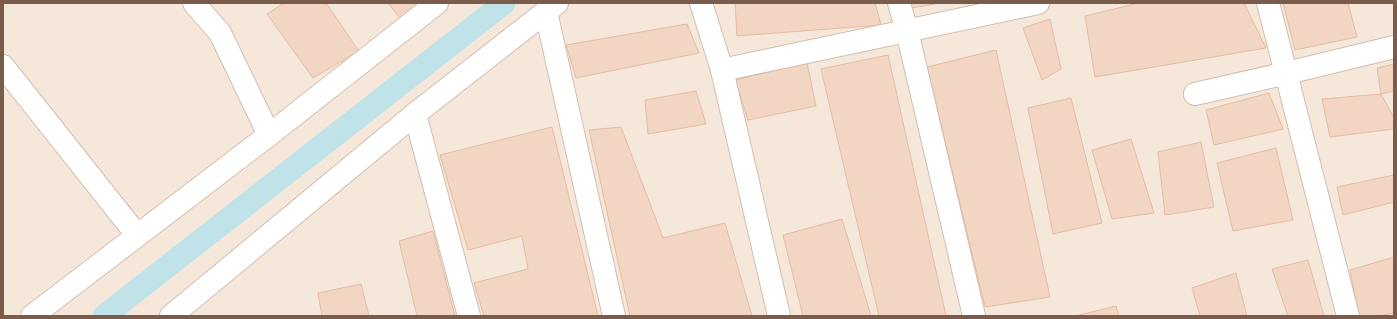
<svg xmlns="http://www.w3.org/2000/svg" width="1397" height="319" font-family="'Fira Sans Condensed',sans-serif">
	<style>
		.residential { fill: #f5e8da }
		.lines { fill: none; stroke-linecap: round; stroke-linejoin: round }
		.canal { stroke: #bfe3e8; stroke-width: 23 }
		.building { fill: #f3d5c3; stroke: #e6bba3 }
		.minor-casing { stroke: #d1beb0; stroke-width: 24 }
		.tertiary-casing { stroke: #d1beb0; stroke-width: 24 }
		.secondary-casing { stroke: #d6c0b0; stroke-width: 24 }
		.minor { stroke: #fff; stroke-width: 22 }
		.tertiary { stroke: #fff; stroke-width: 22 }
		.secondary { stroke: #fff; stroke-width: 22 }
	</style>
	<rect width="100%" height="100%" fill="#fdf6ec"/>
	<!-- residential -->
	<rect class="residential" x="3" y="3" width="1391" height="313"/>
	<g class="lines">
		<!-- canal -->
		<polyline class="canal" points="104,316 504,3"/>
	</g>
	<!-- building -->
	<g class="building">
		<polygon points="284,3 326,3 359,51 313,78 267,14"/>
		<polygon points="388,3 427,3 403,22"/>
		<polygon points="735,3 875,3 881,25 737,36"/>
		<polygon points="911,3 940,3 912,8"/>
		<polygon points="1139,3 1244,3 1266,48 1095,77 1085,16"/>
		<polygon points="1283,3 1348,3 1357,37 1295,50"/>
		<polygon points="1050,19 1061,69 1042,80 1023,28"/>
		<polygon points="687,24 699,53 576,78 566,45"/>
		<polygon points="996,50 1050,297 985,307 927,67"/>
		<polygon points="888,55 946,316 879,316 821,69"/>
		<polygon points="807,63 816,106 748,120 735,80"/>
		<polygon points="1394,64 1394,91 1381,94 1377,68"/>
		<polygon points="696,91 706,124 648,134 645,100"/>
		<polygon points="1269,93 1283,129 1214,145 1206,110"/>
		<polygon points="1381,94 1394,118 1394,129 1330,137 1322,99"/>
		<polygon points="1071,98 1102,223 1053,234 1028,108"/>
		<polygon points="552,127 598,316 484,316 474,283 528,269 522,236 468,250 440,155"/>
		<polygon points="621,127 663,238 725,223 752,316 630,316 589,130"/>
		<polygon points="1131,139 1154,213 1112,219 1092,150"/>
		<polygon points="1201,142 1214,207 1165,215 1158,152"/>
		<polygon points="1276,148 1293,220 1233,231 1217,163"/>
		<polygon points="1394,175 1394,202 1343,215 1337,187"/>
		<polygon points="842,219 871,316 803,316 783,235"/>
		<polygon points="433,231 455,316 417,316 399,241"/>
		<polygon points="1394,257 1394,313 1378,316 1359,316 1350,270"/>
		<polygon points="1308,260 1324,316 1288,316 1272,269"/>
		<polygon points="1236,273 1247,316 1200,316 1192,288"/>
		<polygon points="361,284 369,316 322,316 318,293"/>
		<polygon points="1116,306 1119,316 1075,316"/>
	</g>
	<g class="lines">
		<defs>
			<g id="minor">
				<polyline points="194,3 220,33 269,135"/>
				<polyline points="701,3 722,70 779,316"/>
				<polyline points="899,3 907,31 974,316"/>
				<polyline points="1268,3 1348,316"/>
				<polyline points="546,12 614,316"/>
				<polyline points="3,66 137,235"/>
				<polyline points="722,70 1038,3"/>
				<polyline points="1195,94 1287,73 1394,47"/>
				<polyline points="415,114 469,316"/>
			</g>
			<polyline id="tertiary" points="171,316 415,114 557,3"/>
			<polyline id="secondary" points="32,316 269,135 437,3"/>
		</defs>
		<!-- minor casing -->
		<use href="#minor" class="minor-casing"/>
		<!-- tertiary casing -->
		<use href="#tertiary" class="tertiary-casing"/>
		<!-- secondary casing -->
		<use href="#secondary" class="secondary-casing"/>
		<!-- minor -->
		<use href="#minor" class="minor"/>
		<!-- tertiary -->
		<use href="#tertiary" class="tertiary"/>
		<!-- secondary -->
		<use href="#secondary" class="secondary"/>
	</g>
	<!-- border -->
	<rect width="1397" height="319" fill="none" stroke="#7a5c4d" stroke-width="8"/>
</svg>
